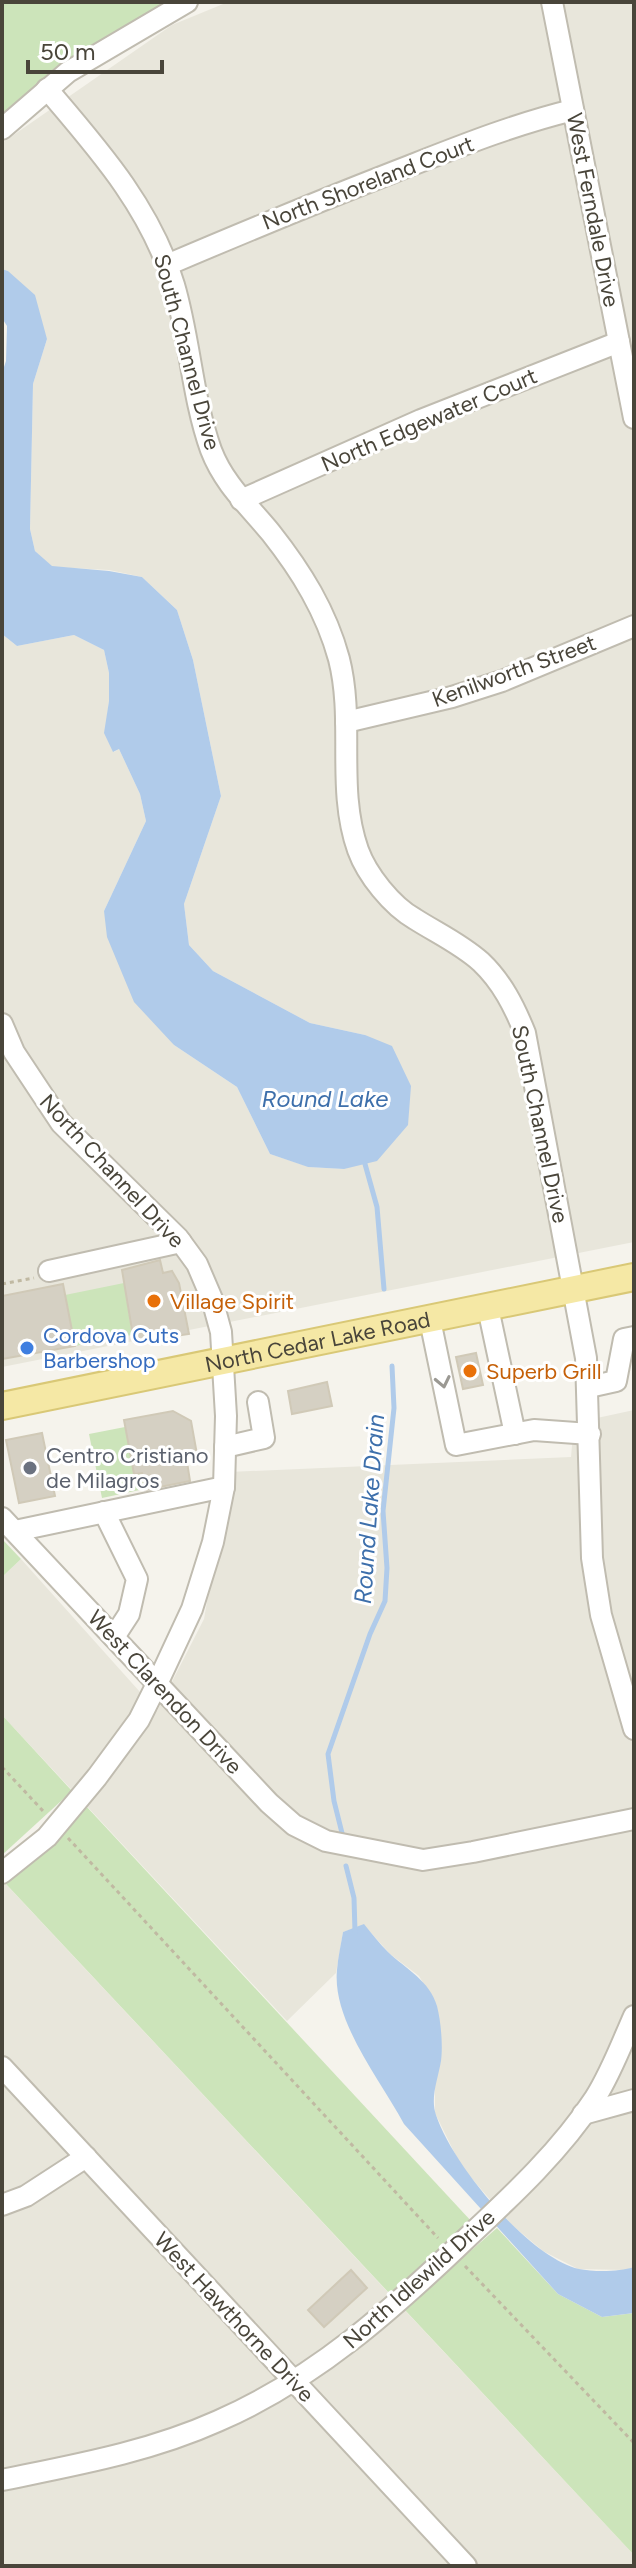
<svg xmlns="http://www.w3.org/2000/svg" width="636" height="2568" font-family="Figtree,sans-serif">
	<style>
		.residential { fill: #e8e6db }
		.green { fill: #cce4ba }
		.water { fill: #b0cbea }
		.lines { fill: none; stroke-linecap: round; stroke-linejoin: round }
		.stream { stroke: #b0cbea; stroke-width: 5 }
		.building { fill: #d5d0c3; stroke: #d0c9b7; stroke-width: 2 }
		.minor-casing { stroke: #c0bcb0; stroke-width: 24 }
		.major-casing { stroke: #d9c876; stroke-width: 30 }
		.path { stroke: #c0b9a2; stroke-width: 3; stroke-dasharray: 4 4; stroke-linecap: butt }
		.minor { stroke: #fff; stroke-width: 20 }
		.major { stroke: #f5e8a5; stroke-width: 26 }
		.oneway { stroke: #9b9993 }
		.food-dot { fill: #e8710a; stroke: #fff; stroke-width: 3 }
		.shop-dot { fill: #3f7fe0; stroke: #fff; stroke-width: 3 }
		.worship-dot { fill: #6b7280; stroke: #fff; stroke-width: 3 }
		.labels { text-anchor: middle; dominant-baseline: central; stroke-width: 6; stroke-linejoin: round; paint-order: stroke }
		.street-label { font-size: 22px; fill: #49453a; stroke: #fff }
		.food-label { font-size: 22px; fill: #c56008; stroke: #fff; text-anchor: start }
		.shop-label { font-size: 22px; fill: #366cbe; stroke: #fff; text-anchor: start }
		.worship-label { font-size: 22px; fill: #5b616d; stroke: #fff; text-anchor: start }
		.water-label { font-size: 24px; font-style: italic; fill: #3d6fab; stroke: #fff }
	</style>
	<rect width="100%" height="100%" fill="#f5f3ec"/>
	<!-- residential -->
	<g class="residential">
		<polygon points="228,2 634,2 634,1242 2,1367 2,634 17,646 74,635 104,650 109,673 109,701 105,733 114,752 119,749 140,794 146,821 104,911 174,1045 237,1087 270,1154 309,1167 344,1169 365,1035 310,1023 213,971 189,945 184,904 221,796 193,660 177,610 142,577 109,570 52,567 35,551 30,529 33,384 47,339 8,271 2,269 2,143 172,25"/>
		<polygon points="634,1410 634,2267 625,2270 578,2269 543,2251 512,2225 461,2166 435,2113 435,2083 441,2060 440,2032 436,2004 419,1976 390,1954 364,1925 343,1932 336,1973 287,2021 2,1715 2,1577 21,1559 157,1711 204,1619 229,1472 571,1457 574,1423"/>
		<polygon points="2,1880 634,2555 634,2566 2,2566"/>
	</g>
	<!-- green -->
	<g class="green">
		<polygon points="2,2 187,2 2,129"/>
		<polygon points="124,1283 132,1335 75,1346 65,1295"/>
		<polygon points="125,1427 134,1474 142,1473 144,1489 102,1498 89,1434"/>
		<polygon points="2,1539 21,1559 2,1577"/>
		<polygon points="2,1715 72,1791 2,1855"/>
		<polygon points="86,1806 472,2222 390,2294 6,1884"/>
		<polygon points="497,2228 558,2294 602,2317 634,2313 634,2555 404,2309"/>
	</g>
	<!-- water -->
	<g class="water">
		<polygon points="2,269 8,271 35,295 47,339 33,384 30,529 35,551 52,566 109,571 142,577 177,610 193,660 221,796 184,904 189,945 213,971 310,1023 365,1035 392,1046 411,1086 408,1125 377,1161 344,1169 308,1167 270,1154 237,1087 174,1045 134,1002 107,937 104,911 146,821 140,794 119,749 113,752 104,733 109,701 109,673 104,650 74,635 17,646 2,634 2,373 6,361 7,326 2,318"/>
		<path d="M 364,1924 C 372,1934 380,1944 388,1952 C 406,1969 430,1981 437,2006 C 441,2022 443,2045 441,2061 C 438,2079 430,2098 436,2115 C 452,2164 528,2257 579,2269 C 594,2272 619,2272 634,2267 L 634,2313 L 602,2317 L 558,2294 L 404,2124 C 380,2079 332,2021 337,1970 C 338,1957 341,1944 343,1932 Z"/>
	</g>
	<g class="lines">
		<!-- stream -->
		<g class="stream">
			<polyline points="365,1164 377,1207 384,1289"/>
			<polyline points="343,1837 334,1801 328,1754 370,1634 385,1601 387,1568 383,1511 394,1408 392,1366"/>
			<polyline points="346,1866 354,1898 355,1932"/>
		</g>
	</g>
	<!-- building -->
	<g class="building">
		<polygon points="160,1260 163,1273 172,1271 179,1283 189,1334 134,1342 122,1270"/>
		<polygon points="63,1284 75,1346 2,1359 2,1296"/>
		<polygon points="476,1353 483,1385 463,1389 456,1357"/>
		<polygon points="327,1382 332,1406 292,1414 288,1391"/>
		<polygon points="173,1411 191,1421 198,1460 187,1462 190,1481 145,1490 142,1473 134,1474 124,1420"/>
		<polygon points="42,1433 55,1496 19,1503 6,1440"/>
		<polygon points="351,2270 367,2288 324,2327 308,2310"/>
	</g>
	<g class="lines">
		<defs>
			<g id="minor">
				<polyline points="552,2 634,418"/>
				<path d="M 47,89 C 99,150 150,207 174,285 C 190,339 192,397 211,450 C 224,484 248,505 271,533 C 301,571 326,611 339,659 C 355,722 336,788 358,850 C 367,875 392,906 415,919 C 437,933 461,944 481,962 C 502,982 514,1006 525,1033 L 586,1358 L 592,1558 L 601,1615 L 634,1729"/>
				<polyline points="2,129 68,72 187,2"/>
				<path d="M 167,265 C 242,233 317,202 394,172 C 453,149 511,125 573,110"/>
				<polyline points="241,500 421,420 619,342"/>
				<polyline points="346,722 452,697 502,681 634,626"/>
				<polyline points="2,1024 14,1052 61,1123 178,1238 197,1264 212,1299 221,1332 226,1416 224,1487 213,1542 192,1609 157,1684 139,1720 97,1777 47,1837 2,1873"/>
				<polyline points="49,1271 181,1242"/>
				<polyline points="488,1308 515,1434"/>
				<polyline points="430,1320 456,1445 534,1430 590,1434"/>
				<polyline points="589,1387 616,1381 624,1339 634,1337"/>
				<polyline points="225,1447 264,1438 258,1402"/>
				<polyline points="104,1512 137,1579 129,1614 114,1637"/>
				<polyline points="2,1518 269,1803 294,1825 326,1841 423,1860 473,1852 634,1819"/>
				<polyline points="15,1531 224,1487"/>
				<polyline points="2,2067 466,2566"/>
				<polyline points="583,2114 634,2100"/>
				<polyline points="2,2205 26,2196 86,2157"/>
				<path d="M 2,2480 C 75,2465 149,2452 218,2421 C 315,2379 393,2309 469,2236 C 514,2194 561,2150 595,2098 C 611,2073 622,2043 634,2016"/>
			</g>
			<g id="major">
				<path id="s1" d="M 2,1406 L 634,1277"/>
			</g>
		</defs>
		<!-- minor casing -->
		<use href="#minor" class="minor-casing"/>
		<!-- major casing -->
		<use href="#major" class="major-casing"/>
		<!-- path -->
		<g class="path">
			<polyline points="2,1284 34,1278"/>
			<polyline points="2,1767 44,1812"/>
			<polyline points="68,1838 438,2238"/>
			<polyline points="465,2266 634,2443"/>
		</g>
		<!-- minor -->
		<use href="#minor" class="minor"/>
		<!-- major -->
		<use href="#major" class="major"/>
	</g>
	<!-- one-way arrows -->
	<defs><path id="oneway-chevron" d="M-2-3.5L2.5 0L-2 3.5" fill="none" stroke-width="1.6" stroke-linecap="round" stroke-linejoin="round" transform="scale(2)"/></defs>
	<use class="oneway" href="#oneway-chevron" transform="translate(443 1382) rotate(78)"/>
	<!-- markers -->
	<g class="food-dot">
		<circle cx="154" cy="1301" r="8"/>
		<circle cx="470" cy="1371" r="8"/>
	</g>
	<circle class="shop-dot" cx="27" cy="1348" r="8"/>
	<circle class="worship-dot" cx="30" cy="1468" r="8"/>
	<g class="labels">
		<!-- street labels -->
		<g class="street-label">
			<text transform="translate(368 183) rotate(-21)">North Shoreland Court</text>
			<text transform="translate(593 210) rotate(79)">West Ferndale Drive</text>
			<text transform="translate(187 352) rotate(75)">South Channel Drive</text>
			<text transform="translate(429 420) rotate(-23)">North Edgewater Court</text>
			<text transform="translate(514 671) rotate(-20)">Kenilworth Street</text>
			<text transform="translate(540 1124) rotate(78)">South Channel Drive</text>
			<text transform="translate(112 1171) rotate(47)">North Channel Drive</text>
			<text stroke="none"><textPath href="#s1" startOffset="322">North Cedar Lake Road</textPath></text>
			<text transform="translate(165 1692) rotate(47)">West Clarendon Drive</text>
			<text transform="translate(419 2279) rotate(-42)">North Idlewild Drive</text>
			<text transform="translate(234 2317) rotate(47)">West Hawthorne Drive</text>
		</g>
		<!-- food labels -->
		<g class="food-label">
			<text x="170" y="1301">Village Spirit</text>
			<text x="486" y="1371">Superb Grill</text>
		</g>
		<!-- shop labels -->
		<g class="shop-label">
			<text x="43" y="1335">Cordova Cuts<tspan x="43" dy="25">Barbershop</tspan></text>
		</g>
		<!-- worship labels -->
		<g class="worship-label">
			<text x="46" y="1455">Centro Cristiano<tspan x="46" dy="25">de Milagros</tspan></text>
		</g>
		<!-- water labels -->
		<g class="water-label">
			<text x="325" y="1098">Round Lake</text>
			<text transform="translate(369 1509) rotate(-86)">Round Lake Drain</text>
		</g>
	</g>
	<!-- border -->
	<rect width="636" height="2568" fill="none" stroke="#49453a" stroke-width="8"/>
	<!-- scale -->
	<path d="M28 60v12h134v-12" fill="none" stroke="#49453a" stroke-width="4"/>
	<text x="40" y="60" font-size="24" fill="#49453a" stroke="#ffffff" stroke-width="6" paint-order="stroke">50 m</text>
</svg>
